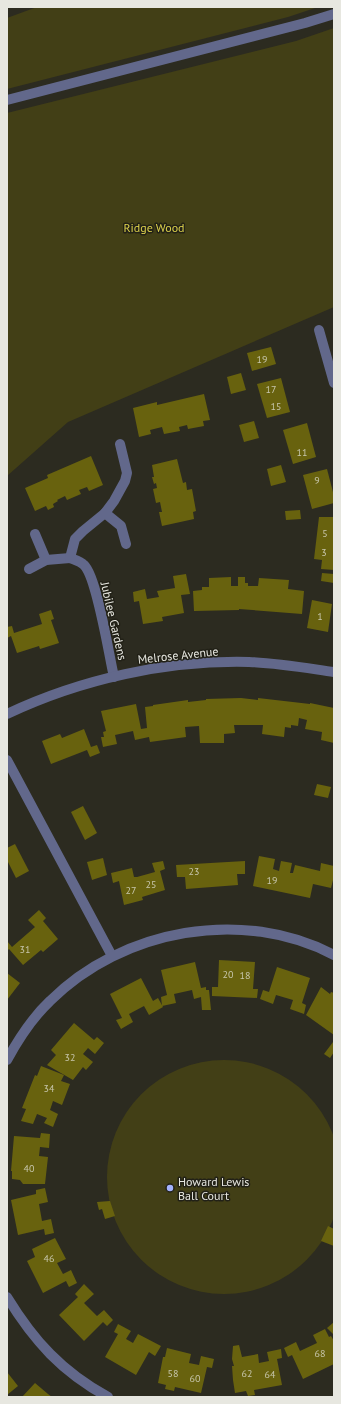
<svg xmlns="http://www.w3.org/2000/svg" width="341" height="1404" font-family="'PT Sans',sans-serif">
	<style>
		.green { fill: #423f16 }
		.building { fill: #68620e }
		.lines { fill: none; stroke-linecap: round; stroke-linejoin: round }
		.minor { stroke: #62688b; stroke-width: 10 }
		.poi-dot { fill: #a4b2fc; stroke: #222117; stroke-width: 1.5 }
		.labels { text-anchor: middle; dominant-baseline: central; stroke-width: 3; stroke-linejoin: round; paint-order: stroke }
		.number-label { font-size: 10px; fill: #c7c6ac }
		.park-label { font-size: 12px; fill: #dcd14b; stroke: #222117 }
		.street-label { font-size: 12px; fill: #e7e7e0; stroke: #222117 }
		.poi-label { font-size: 12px; fill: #e7e7e0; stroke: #222117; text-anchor: start }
	</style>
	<rect width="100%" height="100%" fill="#2c2b20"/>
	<!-- green -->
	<g class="green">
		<polygon points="37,7 318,7 288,17 7,89 7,18"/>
		<polygon points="334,28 334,307 68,422 7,476 7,113 296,41"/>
		<circle cx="224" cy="1177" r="117"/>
	</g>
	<!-- building -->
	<g class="building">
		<polygon points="271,347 276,364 252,371 247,353"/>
		<polygon points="241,373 246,390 231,394 227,377"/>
		<polygon points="281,378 290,412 267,418 257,384"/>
		<polygon points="204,394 210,420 203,421 204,426 188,429 187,425 179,427 180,431 164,434 162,427 150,430 151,434 139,437 133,408 157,402 157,405"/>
		<polygon points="254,421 259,438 244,442 239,425"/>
		<polygon points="307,423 316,457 293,464 283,430"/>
		<polygon points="91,456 103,485 89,491 87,487 79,490 81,494 67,500 65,496 57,500 58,501 53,504 54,507 48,510 46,506 35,511 25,488 48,478 47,475"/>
		<polygon points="177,459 183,483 186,482 187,490 192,489 196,511 193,512 194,519 162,526 159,512 162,512 160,502 156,503 153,489 157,488 156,483 154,484 152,477 154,477 152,465"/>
		<polygon points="281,465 286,482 271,486 267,469"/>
		<polygon points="327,469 334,496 334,503 312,509 303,475"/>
		<polygon points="300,510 301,519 286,520 285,511"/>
		<polygon points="319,517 334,517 334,570 321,569 322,560 314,559"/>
		<polygon points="322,573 334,574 334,583 321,581"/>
		<polygon points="186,574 190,594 181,595 184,613 162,617 163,621 143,624 139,601 134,602 133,592 145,589 147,599 159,597 157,591 175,588 173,576"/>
		<polygon points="231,577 231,586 238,586 238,577 245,577 245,583 248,583 248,586 258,586 259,578 289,580 288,589 304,591 302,614 239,609 239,610 194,611 193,591 202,590 202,587 209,587 209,578"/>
		<polygon points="312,600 332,604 328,632 307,628"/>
		<polygon points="51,610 54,619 51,620 59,643 40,649 39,646 17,653 11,636 7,638 7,627 12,626 14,633 42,624 39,614"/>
		<polygon points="241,698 258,700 258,698 310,704 310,703 334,708 334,743 321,740 322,732 305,729 307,720 299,718 298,726 291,725 291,728 285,727 284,737 262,734 263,725 234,725 235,733 224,734 224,743 200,743 199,726 185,727 186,737 150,742 149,737 135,740 133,731 115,735 117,744 103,747 101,737 104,737 103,732 106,731 101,711 136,704 141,729 147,728 145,707 153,706 153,705 188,700 188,702 206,700 206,699"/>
		<polygon points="84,729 91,747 97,745 100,753 90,757 87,750 51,764 42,741 60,734 62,738"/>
		<polygon points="317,784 331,787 328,798 314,795"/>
		<polygon points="83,806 97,833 85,840 71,812"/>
		<polygon points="15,844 29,871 16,878 7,860 7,848"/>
		<polygon points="259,856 275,859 273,869 279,871 281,861 292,863 290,873 293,873 295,865 320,871 321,863 334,866 334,876 331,888 313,884 310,898 253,886"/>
		<polygon points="103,858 107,875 92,880 87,862"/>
		<polygon points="163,861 165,869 160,871 165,890 142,897 143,900 124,905 119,881 113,883 111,873 132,868 134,877 137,877 155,872 152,863"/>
		<polygon points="245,861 245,874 237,874 238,885 186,889 185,877 177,877 176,865"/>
		<polygon points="39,910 46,918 43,921 58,939 43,952 41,950 23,965 9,949 7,951 7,941 12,947 35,927 28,920"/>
		<polygon points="219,960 255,962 253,989 258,989 257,998 212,996 212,987 218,987"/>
		<polygon points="195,962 201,988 206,987 206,990 209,990 211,1010 202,1010 201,997 194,999 192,990 174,994 176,1003 162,1006 161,997 167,995 161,970"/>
		<polygon points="277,967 310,978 302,1003 306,1005 304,1014 290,1009 293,1000 276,995 273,1004 260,999 263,990 269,992"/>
		<polygon points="7,973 20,983 7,1000"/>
		<polygon points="141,978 153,1001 158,998 163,1007 149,1015 144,1006 129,1014 133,1022 121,1029 116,1020 122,1018 110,994"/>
		<polygon points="321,987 330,994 331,992 334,993 334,1035 306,1015"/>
		<polygon points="74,1023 94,1040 97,1037 104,1043 95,1054 88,1048 83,1054 93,1062 86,1070 83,1067 73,1080 47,1065 56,1055 51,1050"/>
		<polygon points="333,1042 334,1042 334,1052 330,1058 324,1054"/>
		<polygon points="41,1066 64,1075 61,1081 70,1084 62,1105 53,1101 50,1110 58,1114 53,1127 44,1123 47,1118 37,1114 33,1124 21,1121 26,1109 22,1108 35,1075 37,1076"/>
		<polygon points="41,1133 50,1134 49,1148 40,1147 39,1156 48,1157 45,1184 23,1184 20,1180 12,1179 12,1171 11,1171 14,1136 40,1138"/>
		<polygon points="45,1188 48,1202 39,1204 42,1221 51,1219 54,1233 45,1235 44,1229 18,1235 11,1200 36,1194 36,1190"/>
		<polygon points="110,1201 115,1216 105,1219 102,1209 99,1210 97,1202"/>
		<polygon points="328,1226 334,1229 334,1246 321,1241"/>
		<polygon points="55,1238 66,1259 57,1263 63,1274 71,1270 77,1283 69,1287 66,1281 43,1293 27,1261 35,1257 32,1249"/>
		<polygon points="84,1284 94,1294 84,1303 97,1316 104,1310 113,1320 107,1326 103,1322 84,1341 59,1315 78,1297 75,1294"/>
		<polygon points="334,1322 334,1335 327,1328"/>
		<polygon points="118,1324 131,1331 126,1339 133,1343 138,1334 161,1346 155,1356 149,1352 136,1375 105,1357 118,1334 114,1332"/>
		<polygon points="325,1329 329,1337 331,1336 334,1341 334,1358 333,1359 334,1364 303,1379 292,1355 288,1357 284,1348 296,1342 300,1351 317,1343 313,1335"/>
		<polygon points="239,1345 242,1357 258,1354 259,1363 269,1361 267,1352 281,1349 282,1358 277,1359 282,1385 254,1390 255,1395 248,1396 246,1391 235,1393 233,1380 232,1366 234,1366 232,1359 233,1346"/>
		<polygon points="167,1348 191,1354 189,1363 199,1365 201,1356 214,1359 212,1368 207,1367 201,1393 175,1387 174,1391 165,1389 166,1385 158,1383 163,1357 165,1357"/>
		<polygon points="7,1372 18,1386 7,1395"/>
		<polygon points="35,1383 48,1394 52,1397 22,1397"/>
	</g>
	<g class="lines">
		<!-- minor -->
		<g class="minor">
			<polyline points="7,100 305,23 334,14"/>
			<polyline points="319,330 334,383"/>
			<polyline points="105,513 121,526 126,544"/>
			<polyline points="35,534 46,560"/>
			<polyline points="29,569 46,560 70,558"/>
			<path d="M 114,677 C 109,656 97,577 84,565 C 80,561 75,560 70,558 L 75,539 L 83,531 L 105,513 L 114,501 L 125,481 L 127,473 L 120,444"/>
			<path d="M 7,714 C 81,679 167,660 249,662 C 278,663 306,668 334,672"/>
			<polyline points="7,760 112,956"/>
			<path d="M 7,1060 C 19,1038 32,1018 50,1001 C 122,929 243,907 334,955"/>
			<path d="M 7,1297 C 34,1341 62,1372 108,1397"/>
		</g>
	</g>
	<!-- markers -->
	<circle class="poi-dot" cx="170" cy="1188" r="4"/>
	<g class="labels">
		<!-- number labels -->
		<g class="number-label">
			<text x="262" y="359">19</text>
			<text x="271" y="389">17</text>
			<text x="276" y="406">15</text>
			<text x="302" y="452">11</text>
			<text x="317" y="480">9</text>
			<text x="325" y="533">5</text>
			<text x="324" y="552">3</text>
			<text x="320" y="616">1</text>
			<text x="194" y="871">23</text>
			<text x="272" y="880">19</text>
			<text x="151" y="884">25</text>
			<text x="131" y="890">27</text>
			<text x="25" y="949">31</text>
			<text x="228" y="974">20</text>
			<text x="245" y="975">18</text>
			<text x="70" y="1057">32</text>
			<text x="49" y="1088">34</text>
			<text x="29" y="1168">40</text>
			<text x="49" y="1258">46</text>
			<text x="320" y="1353">68</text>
			<text x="173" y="1373">58</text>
			<text x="247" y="1373">62</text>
			<text x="270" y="1374">64</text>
			<text x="195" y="1378">60</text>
		</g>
		<!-- park labels -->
		<g class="park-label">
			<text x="154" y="227">Ridge Wood</text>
		</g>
		<!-- street labels -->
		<g class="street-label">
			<text transform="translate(114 621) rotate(77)">Jubilee Gardens</text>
			<text transform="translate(178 655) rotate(-6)">Melrose Avenue</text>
		</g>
		<!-- poi labels -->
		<g class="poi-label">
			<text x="178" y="1181">Howard Lewis<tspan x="178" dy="14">Ball Court</tspan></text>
		</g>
	</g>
	<!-- border -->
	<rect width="341" height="1404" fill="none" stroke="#e7e7e0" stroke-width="16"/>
</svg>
